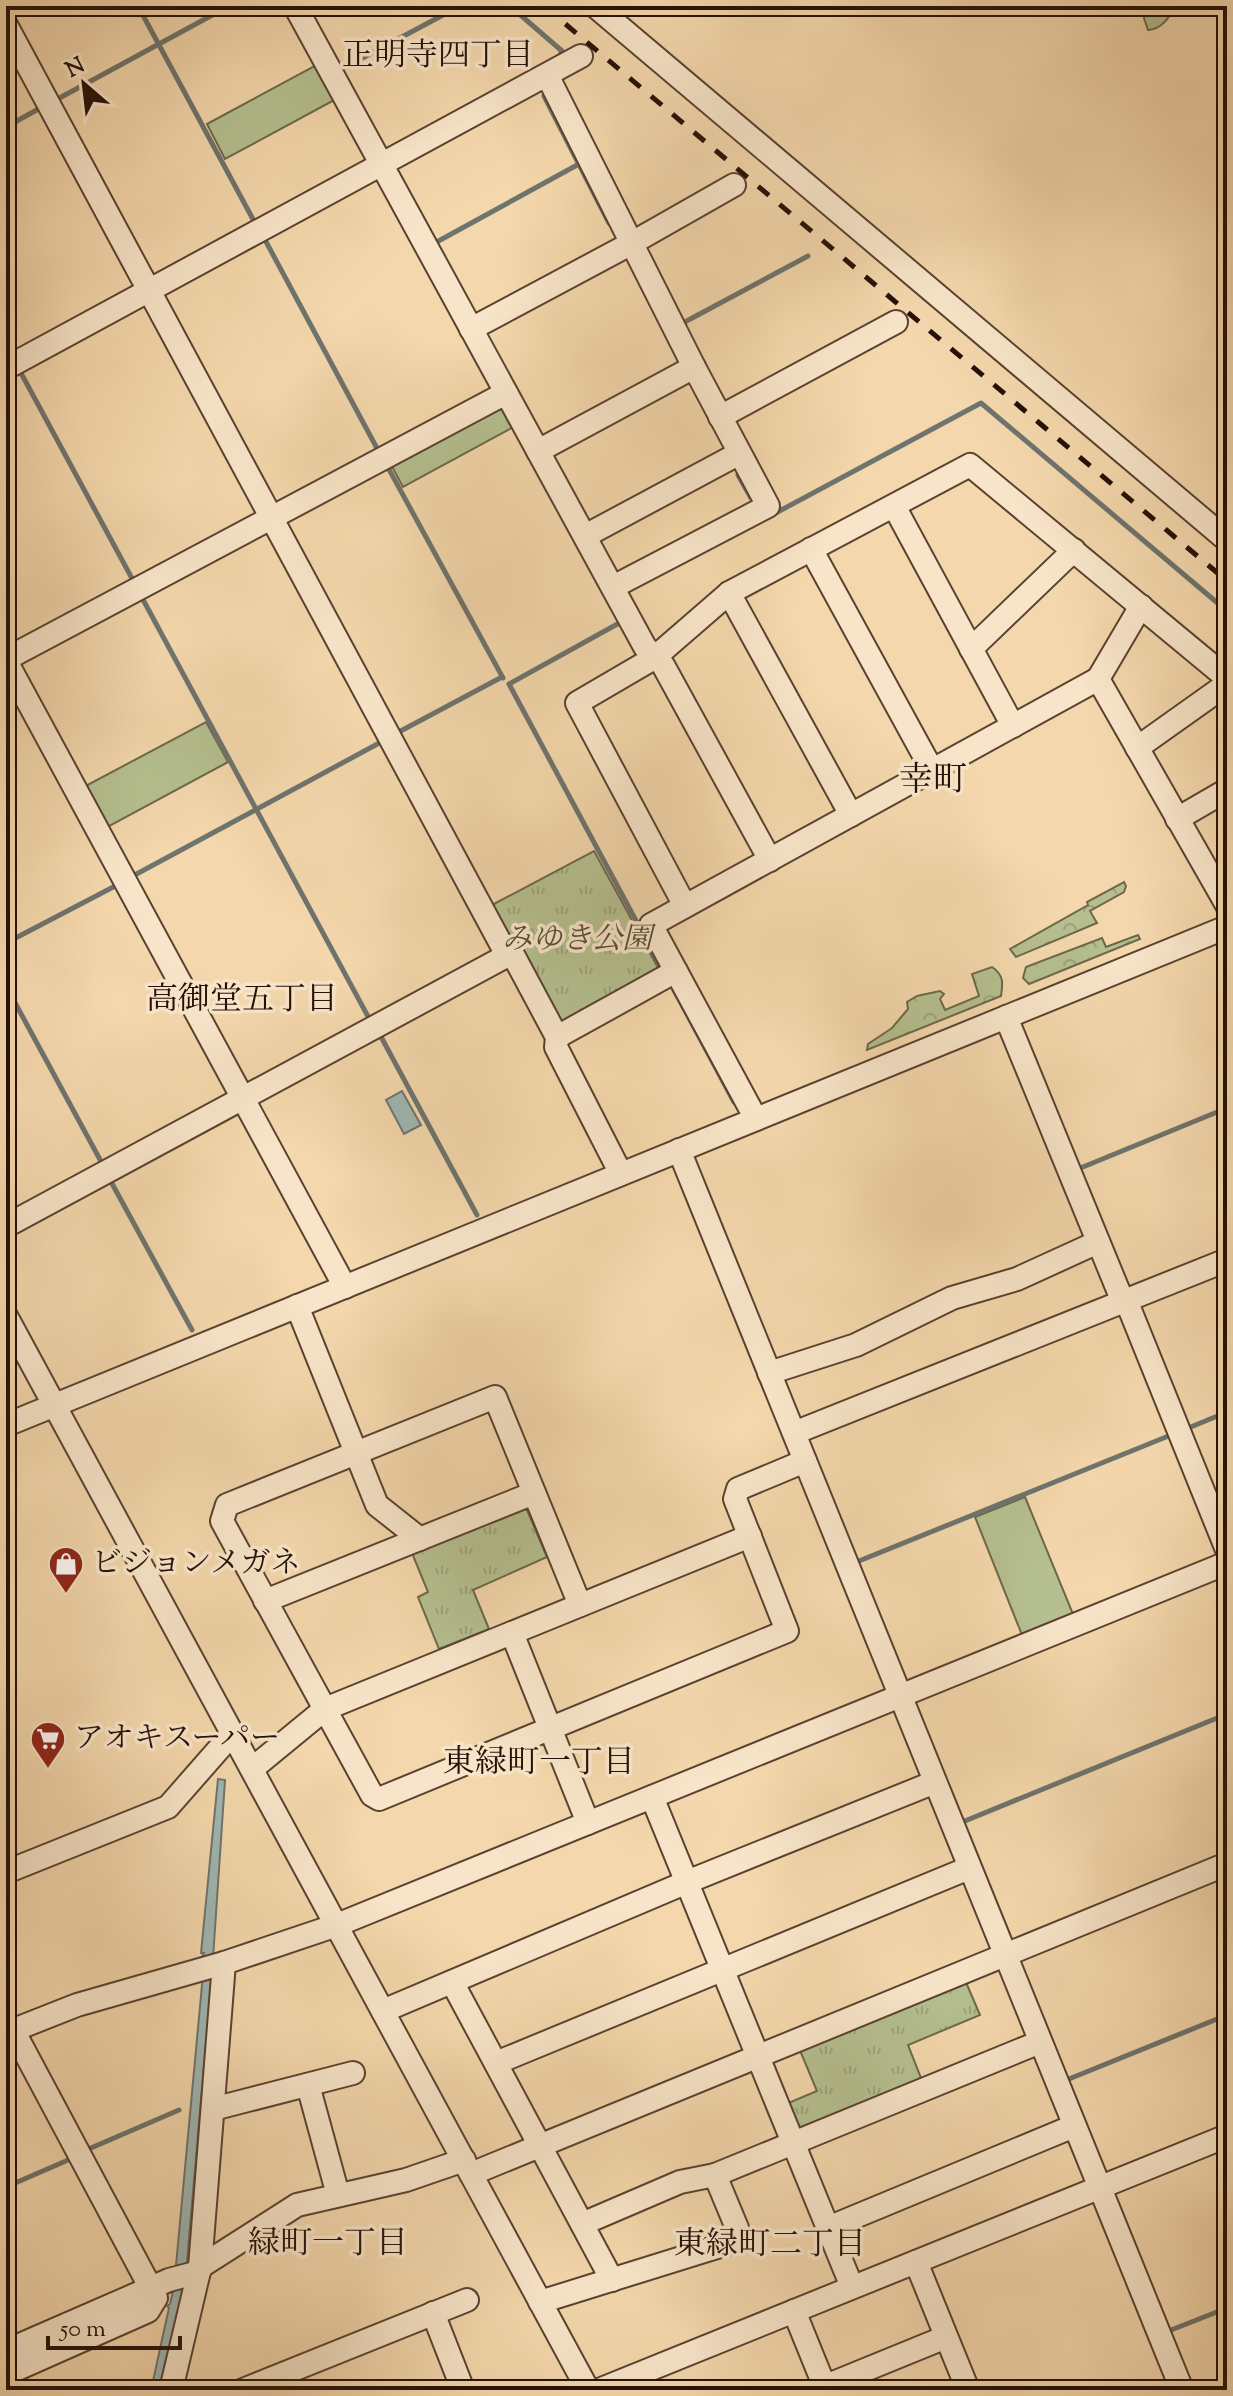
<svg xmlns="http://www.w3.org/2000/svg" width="1233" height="2396" font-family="'Sorts Mill Goudy','Noto Serif JP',serif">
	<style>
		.green { fill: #b5bf8f; stroke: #6d684b; stroke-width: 2 }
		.forest { fill: url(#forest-crowns); stroke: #6d684b; stroke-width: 2 }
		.park { fill: url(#park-tufts); stroke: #6d684b; stroke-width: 2 }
		.water { fill: #9fb7b3; stroke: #6e746e; stroke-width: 2 }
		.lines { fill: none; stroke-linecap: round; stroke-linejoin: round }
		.stream { stroke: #6e746e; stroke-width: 5 }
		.minor-casing { stroke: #594230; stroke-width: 26 }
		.minor { stroke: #f8e5c9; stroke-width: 22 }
		.rail { stroke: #251007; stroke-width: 5; stroke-dasharray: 14 14; stroke-linecap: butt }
		.labels { text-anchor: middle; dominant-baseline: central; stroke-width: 7; stroke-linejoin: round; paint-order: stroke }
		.park-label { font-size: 30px; font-style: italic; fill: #574d37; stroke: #f8e5c9 }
		.poi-label { font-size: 30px; fill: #251007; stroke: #f8e5c9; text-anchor: start }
		.neighbourhood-label { font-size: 32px; fill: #251007; stroke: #f8e5c9 }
		.quarter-label { font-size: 34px; fill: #251007; stroke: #f8e5c9 }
	</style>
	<defs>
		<pattern id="forest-crowns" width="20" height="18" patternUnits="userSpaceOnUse" patternTransform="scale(2)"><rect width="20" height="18" fill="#b5bf8f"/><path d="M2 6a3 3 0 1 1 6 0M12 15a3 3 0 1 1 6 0" fill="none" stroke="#9ca37a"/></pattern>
		<pattern id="park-tufts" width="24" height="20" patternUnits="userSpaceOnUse" patternTransform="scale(2)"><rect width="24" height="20" fill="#b5bf8f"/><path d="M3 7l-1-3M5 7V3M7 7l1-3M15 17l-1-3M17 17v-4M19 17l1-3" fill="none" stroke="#9ca37a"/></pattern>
	</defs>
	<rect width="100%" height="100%" fill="#f4d7ac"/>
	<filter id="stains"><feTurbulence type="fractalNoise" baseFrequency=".0025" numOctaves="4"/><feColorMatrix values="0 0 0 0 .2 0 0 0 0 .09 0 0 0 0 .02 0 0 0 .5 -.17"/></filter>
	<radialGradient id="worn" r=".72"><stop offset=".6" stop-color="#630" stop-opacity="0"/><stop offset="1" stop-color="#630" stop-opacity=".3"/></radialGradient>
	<!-- green -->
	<g class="green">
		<path d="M 1148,6 L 1175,6 C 1169,18 1162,29 1148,30 L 1144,18 Z"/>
		<polygon points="320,63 338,98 225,159 207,124"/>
		<polygon points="497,399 517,425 403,487 388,459"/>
		<polygon points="206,722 228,762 102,830 80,789"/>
		<polygon points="1025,1497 1075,1619 1024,1640 975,1517"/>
	</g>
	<!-- forest -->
	<g class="forest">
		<polygon points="1124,882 1126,886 1124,892 1090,911 1097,923 1016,957 1010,949 1088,905 1087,902"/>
		<polygon points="1138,935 1140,939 1029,984 1023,978 1026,967 1102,938 1106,947"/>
		<path d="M 992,967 C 1004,975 1003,983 1001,996 L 867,1050 L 868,1044 L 892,1028 L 908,1009 L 907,1002 L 917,996 L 940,991 L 944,994 L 940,999 L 945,1010 L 979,996 L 972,974 Z"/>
	</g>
	<!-- park -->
	<g class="park">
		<polygon points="594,851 662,975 561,1031 492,905"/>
		<polygon points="521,1508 527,1510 547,1557 473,1590 489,1629 439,1649 418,1597 428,1592 412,1553"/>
		<polygon points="965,1980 980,2015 908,2045 923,2083 804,2132 796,2130 786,2104 817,2091 799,2048"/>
	</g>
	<!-- water -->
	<g class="water">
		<polygon points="402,1091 421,1125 404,1134 386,1100"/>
		<polygon points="218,1779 225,1780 212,1973 185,2284 160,2390 151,2390 169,2308 167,2306 170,2304 174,2287 203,1974 202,1957 204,1953 201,1953"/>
	</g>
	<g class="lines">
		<!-- stream -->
		<g class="stream">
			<polyline points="138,6 255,223"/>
			<polyline points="510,6 562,51 559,57"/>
			<polyline points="338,71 460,6"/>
			<polyline points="544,96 609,223"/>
			<polyline points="54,101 229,6"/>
			<polyline points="6,127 42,107"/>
			<polyline points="264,238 379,452"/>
			<polyline points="433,244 579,164"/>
			<polyline points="681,324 808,256"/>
			<polyline points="21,373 135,584"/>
			<polyline points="385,462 503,678"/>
			<polyline points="738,475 751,498"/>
			<polyline points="772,515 981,403 1227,611"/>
			<polyline points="140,594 371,1022"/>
			<polyline points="621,622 509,684 662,969"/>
			<polyline points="395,734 502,677"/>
			<polyline points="131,877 383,741"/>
			<polyline points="6,943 119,884"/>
			<polyline points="6,986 104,1167"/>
			<polyline points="673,988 734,1102"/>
			<polyline points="379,1033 477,1215"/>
			<polyline points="1078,1169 1227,1108"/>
			<polyline points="109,1178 192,1330"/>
			<polyline points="1186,1429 1227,1412"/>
			<polyline points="854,1563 1171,1435"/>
			<polyline points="960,1823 1227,1714"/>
			<polyline points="1064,2081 1227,2015"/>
			<polyline points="84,2151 179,2110"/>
			<polyline points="6,2187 75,2157"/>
			<polyline points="1166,2332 1227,2308"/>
		</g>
		<defs>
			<g id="minor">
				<polyline points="295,6 645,647 663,665 770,860"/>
				<polyline points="595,6 1227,540"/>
				<polyline points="6,25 507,955"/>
				<polyline points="547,75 694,367 768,506 613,587"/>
				<polyline points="471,329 632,243 734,185"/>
				<polyline points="6,368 581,56"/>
				<polyline points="720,417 896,322"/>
				<polyline points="538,451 694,367"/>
				<polyline points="894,506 1013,726"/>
				<polyline points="585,536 738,454"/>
				<polyline points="811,549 932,770"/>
				<polyline points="729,593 851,815"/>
				<polyline points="971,649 1074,550"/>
				<polyline points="6,659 506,393"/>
				<polyline points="6,661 345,1287"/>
				<polyline points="1098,679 1141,606"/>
				<polyline points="1137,748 1227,684"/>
				<polyline points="1177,819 1227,790"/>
				<polyline points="685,906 577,703 654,658 729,593 970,465 1227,678"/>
				<polyline points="1006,1017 1123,1302"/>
				<polyline points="557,1037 676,971"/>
				<polyline points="756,1119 651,925 1098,679 1227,905"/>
				<polyline points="679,1150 1182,2390"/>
				<polyline points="6,1226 512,953 557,1037 556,1047 621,1174"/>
				<polyline points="1126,1300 1227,1550"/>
				<polyline points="297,1306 377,1505 420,1539"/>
				<polyline points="6,1316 588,2390"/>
				<polyline points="769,1373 856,1345 952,1298 1017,1279 1098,1242"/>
				<polyline points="6,1425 1227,927"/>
				<polyline points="794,1433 1227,1260"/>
				<polyline points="265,1601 534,1493"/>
				<polyline points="580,1605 495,1397 227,1505 222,1521 372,1795 379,1799 787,1631 735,1499 738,1489 805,1461"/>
				<polyline points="512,1633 588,1823"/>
				<polyline points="252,1769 325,1709 750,1536"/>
				<polyline points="652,1797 852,2287"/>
				<polyline points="6,1872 168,1807 232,1734"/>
				<polyline points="452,1982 612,2280"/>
				<polyline points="383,2011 687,1882 935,1782"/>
				<polyline points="6,2033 77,2005 224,1963 337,1925 1227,1563"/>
				<polyline points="496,2063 969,1868"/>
				<polyline points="308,2085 338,2195"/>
				<polyline points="213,2109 353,2073"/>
				<polyline points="471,2174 1227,1864"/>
				<polyline points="582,2224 680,2182 715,2175 1040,2042"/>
				<polyline points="828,2228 1074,2126"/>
				<polyline points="916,2262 968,2390"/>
				<polyline points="200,2267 297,2205 406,2180 464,2160"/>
				<polyline points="540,2302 733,2242 737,2228 715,2175"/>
				<polyline points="794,2311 826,2390"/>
				<polyline points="433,2313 463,2390"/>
				<polyline points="6,2351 169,2280 199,2272"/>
				<polyline points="6,2374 148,2311 156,2298 13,2030"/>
				<polyline points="171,2390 200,2267 224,1963"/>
				<polyline points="243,2390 467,2300"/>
				<polyline points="599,2390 1227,2136"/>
				<polyline points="816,2390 946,2337"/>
			</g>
		</defs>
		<!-- minor casing -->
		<use href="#minor" class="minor-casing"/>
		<!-- minor -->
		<use href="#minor" class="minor"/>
		<!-- rail -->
		<polyline class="rail" points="544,6 1227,581"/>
	</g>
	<!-- icons -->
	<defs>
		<symbol id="shop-pin" viewBox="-11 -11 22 30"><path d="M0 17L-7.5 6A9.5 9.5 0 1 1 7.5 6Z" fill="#8f2418" stroke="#f8e5c9"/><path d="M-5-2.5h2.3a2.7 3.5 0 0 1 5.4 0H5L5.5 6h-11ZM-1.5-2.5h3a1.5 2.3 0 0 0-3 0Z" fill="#fff"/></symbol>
		<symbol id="supermarket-pin" viewBox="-11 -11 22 30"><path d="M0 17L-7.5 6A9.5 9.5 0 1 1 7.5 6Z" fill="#8f2418" stroke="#f8e5c9"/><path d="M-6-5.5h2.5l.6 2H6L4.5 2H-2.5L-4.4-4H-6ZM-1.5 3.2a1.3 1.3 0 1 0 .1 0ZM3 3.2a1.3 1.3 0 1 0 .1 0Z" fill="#fff"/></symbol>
	</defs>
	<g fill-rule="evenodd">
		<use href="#shop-pin" x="46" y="1544" width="40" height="54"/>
		<use href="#supermarket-pin" x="28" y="1719" width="40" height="54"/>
	</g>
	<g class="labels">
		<!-- park labels -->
		<g class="park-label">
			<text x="577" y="940">みゆき公園</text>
		</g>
		<!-- poi labels -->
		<g class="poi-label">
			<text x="92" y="1564">ビジョンメガネ</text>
			<text x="74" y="1739">アオキスーパー</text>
		</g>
		<!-- neighbourhood labels -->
		<g class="neighbourhood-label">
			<text x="438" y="57">正明寺四丁目</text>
			<text x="242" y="1001">高御堂五丁目</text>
			<text x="539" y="1764">東緑町一丁目</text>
			<text x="328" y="2245">緑町一丁目</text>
			<text x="770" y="2246">東緑町二丁目</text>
		</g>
		<!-- quarter labels -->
		<g class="quarter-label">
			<text x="933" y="781">幸町</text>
		</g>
	</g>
	<!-- margin -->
	<rect width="1233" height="2396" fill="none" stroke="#f4d7ac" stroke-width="32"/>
	<rect x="8" y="8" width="1217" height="2380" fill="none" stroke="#251007" stroke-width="4"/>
	<rect x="16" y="16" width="1201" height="2364" fill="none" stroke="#251007" stroke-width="2"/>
	<!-- north arrow -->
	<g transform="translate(84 84) rotate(332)" stroke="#f8e5c9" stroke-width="6" paint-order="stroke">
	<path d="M0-6L14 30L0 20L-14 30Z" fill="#251007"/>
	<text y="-12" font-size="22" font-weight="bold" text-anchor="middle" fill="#251007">N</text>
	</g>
	<!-- scale -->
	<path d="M48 2336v12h132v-12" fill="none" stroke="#251007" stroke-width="4"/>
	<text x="60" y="2336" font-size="24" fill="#251007" stroke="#f8e5c9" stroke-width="6" paint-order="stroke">50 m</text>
	<rect width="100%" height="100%" filter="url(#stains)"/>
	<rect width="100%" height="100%" fill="url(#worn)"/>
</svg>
